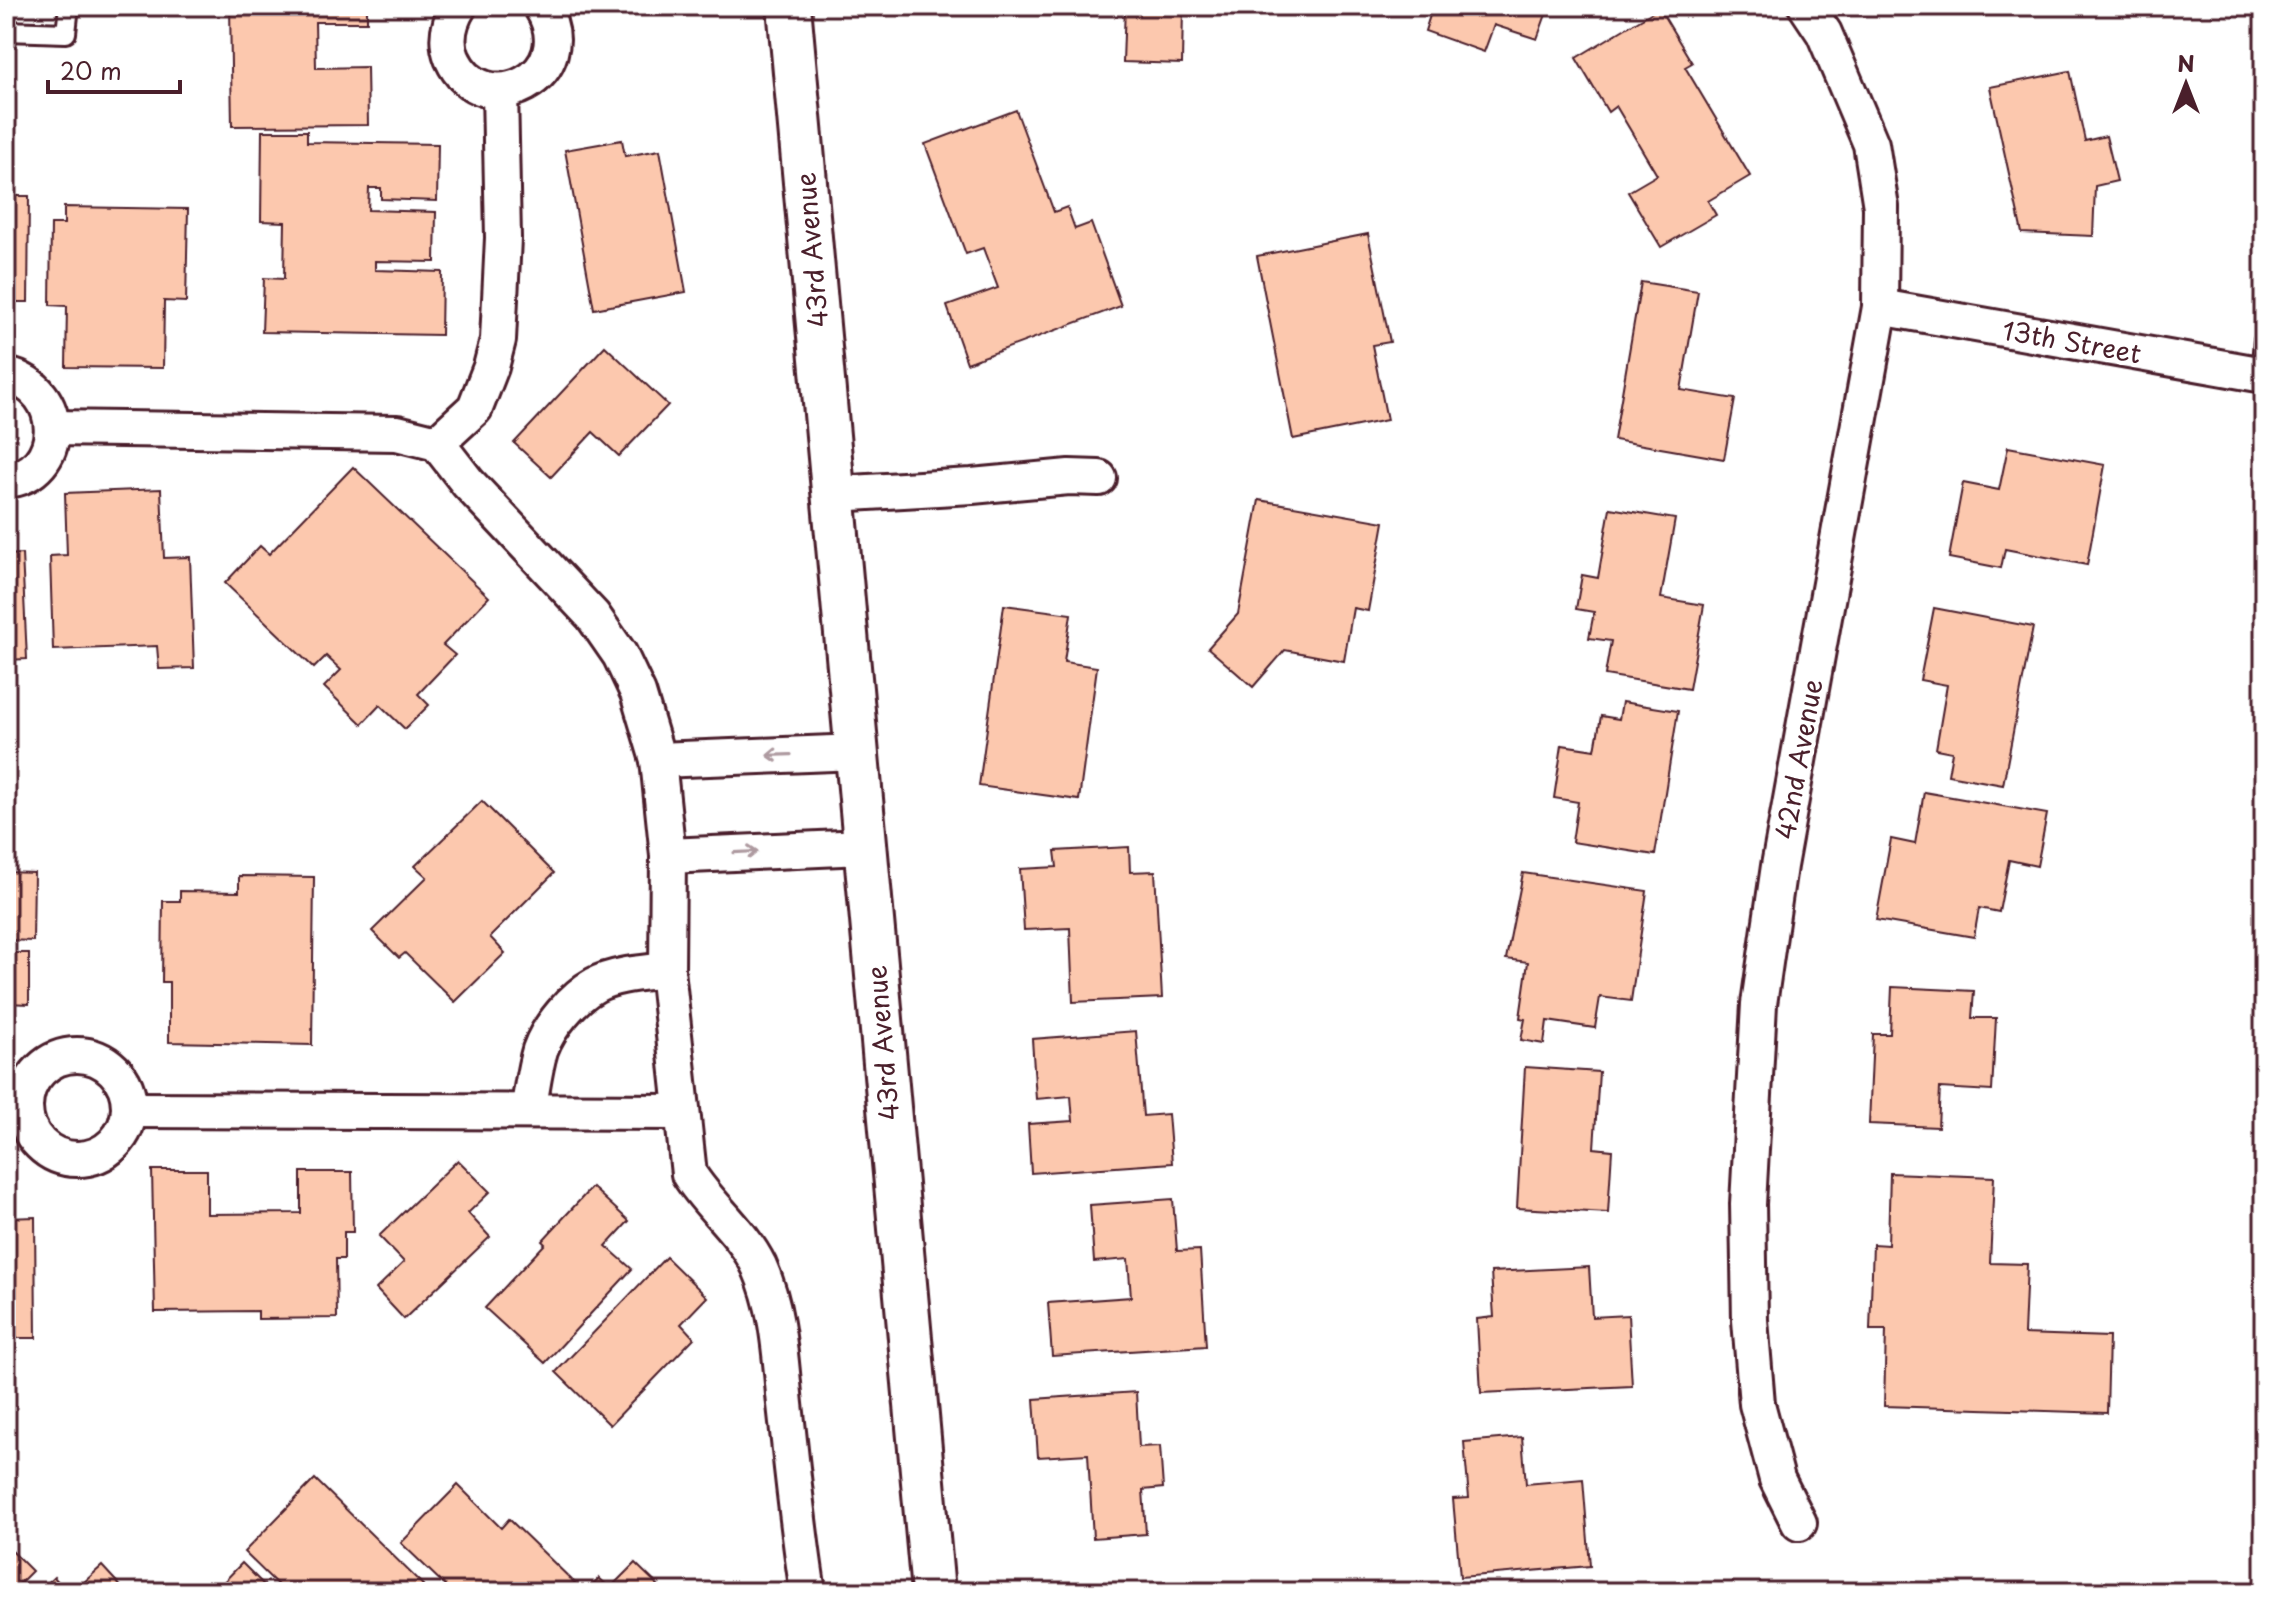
<svg xmlns="http://www.w3.org/2000/svg" width="2270" height="1598" font-family="'Playpen Sans',sans-serif">
	<style>
		.building { fill: #fcc8ae; stroke: #4a1f2b; stroke-width: 2 }
		.lines { fill: none; stroke-linecap: round; stroke-linejoin: round }
		.service-casing { stroke: #4a1f2b; stroke-width: 24 }
		.minor-casing { stroke: #4a1f2b; stroke-width: 40 }
		.tertiary-casing { stroke: #4a1f2b; stroke-width: 48 }
		.service { stroke: #fff; stroke-width: 18 }
		.minor { stroke: #fff; stroke-width: 34 }
		.tertiary { stroke: #fff; stroke-width: 42 }
		.oneway { stroke: #ae9aa0 }
		.labels { text-anchor: middle; dominant-baseline: central; stroke-width: 8; stroke-linejoin: round; paint-order: stroke }
		.street-label { font-size: 26px; fill: #4a1f2b; stroke: #fff }
	</style>
	<rect width="100%" height="100%" fill="#fff"/>
	<filter id="ink" filterUnits="userSpaceOnUse"><feTurbulence type="fractalNoise" baseFrequency=".0125" numOctaves="2"/><feDisplacementMap in="SourceGraphic" scale="16" xChannelSelector="R" yChannelSelector="G"/><feConvolveMatrix kernelMatrix="1 2 1 2 8 2 1 2 1" color-interpolation-filters="sRGB"/></filter>
	<g filter="url(#ink)">
		<!-- building -->
		<g class="building">
			<polygon points="230,6 367,6 367,22 315,22 316,68 367,67 368,125 232,126"/>
			<polygon points="1125,6 1183,6 1182,64 1123,62"/>
			<polygon points="1433,6 1549,6 1537,39 1494,25 1484,52 1425,31"/>
			<polygon points="1659,8 1692,63 1685,67 1750,176 1708,201 1716,215 1661,247 1628,192 1657,175 1616,106 1608,112 1576,58"/>
			<polygon points="2070,71 2085,141 2106,136 2117,181 2095,186 2093,236 2022,233 1990,87"/>
			<polygon points="1016,110 1054,212 1067,207 1075,229 1091,223 1121,306 967,363 947,306 998,288 983,248 966,254 925,144"/>
			<polygon points="262,131 307,131 307,142 438,144 437,201 381,199 381,188 369,188 368,210 436,212 435,262 375,261 375,270 442,272 441,335 262,332 264,278 284,279 285,222 261,221"/>
			<polygon points="622,140 625,156 660,150 686,292 594,309 565,150"/>
			<polygon points="6,196 29,196 28,302 6,302"/>
			<polygon points="64,207 188,209 186,302 164,301 163,368 66,367 67,306 50,305 51,224 64,224"/>
			<polygon points="1368,234 1390,342 1372,345 1387,420 1293,439 1257,256"/>
			<polygon points="1641,282 1698,291 1681,390 1735,399 1724,459 1614,440"/>
			<polygon points="605,346 668,405 619,456 593,432 551,477 514,443"/>
			<polygon points="2008,447 2105,465 2087,565 2005,549 2001,568 1949,558 1963,483 1999,490"/>
			<polygon points="353,467 489,597 443,645 455,655 418,694 429,705 405,729 380,705 362,724 324,687 341,670 326,656 314,668 225,583 260,546 269,554"/>
			<polygon points="161,489 164,558 190,557 194,668 159,669 157,646 53,650 50,556 67,555 65,493"/>
			<polygon points="1259,500 1384,522 1368,611 1353,608 1344,661 1285,650 1253,687 1208,648 1238,614"/>
			<polygon points="1610,508 1675,519 1661,598 1704,605 1689,689 1605,675 1611,641 1589,638 1594,612 1576,609 1582,575 1598,578"/>
			<polygon points="22,554 27,659 6,660 6,555"/>
			<polygon points="1004,605 1071,614 1064,662 1097,667 1079,800 979,786"/>
			<polygon points="1934,608 2033,627 2003,785 1948,775 1952,752 1936,749 1947,685 1920,680"/>
			<polygon points="1622,702 1678,711 1655,855 1572,842 1578,802 1554,798 1562,745 1595,750 1601,716 1619,719"/>
			<polygon points="1924,792 2047,814 2037,866 2009,860 1999,912 1979,908 1974,937 1876,920 1891,839 1915,844"/>
			<polygon points="482,801 554,873 490,937 505,953 455,1002 405,953 399,958 372,931 427,877 415,866"/>
			<polygon points="1129,847 1130,872 1155,871 1162,998 1073,1002 1070,928 1024,930 1020,869 1057,867 1055,851"/>
			<polygon points="6,872 34,873 33,941 6,940"/>
			<polygon points="1523,873 1647,891 1631,1001 1600,997 1595,1028 1547,1021 1544,1044 1521,1040 1525,1019 1520,1018 1528,962 1506,959"/>
			<polygon points="239,876 314,877 312,1045 169,1042 169,982 162,982 163,901 180,901 180,891 239,892"/>
			<polygon points="6,953 29,953 29,1004 6,1003"/>
			<polygon points="1892,987 1974,991 1972,1018 1996,1018 1992,1091 1940,1088 1938,1127 1869,1124 1873,1034 1890,1034"/>
			<polygon points="1136,1031 1143,1116 1168,1114 1172,1163 1031,1173 1028,1124 1073,1121 1071,1096 1036,1099 1032,1039"/>
			<polygon points="1525,1067 1599,1072 1594,1148 1612,1150 1608,1213 1517,1208"/>
			<polygon points="458,1160 490,1192 468,1213 490,1237 404,1319 376,1289 404,1262 379,1236"/>
			<polygon points="152,1170 207,1170 207,1214 301,1213 301,1172 352,1172 353,1232 344,1232 344,1259 336,1259 337,1318 258,1319 258,1311 155,1312"/>
			<polygon points="1890,1173 1994,1177 1990,1263 2027,1264 2024,1334 2109,1337 2107,1413 1884,1406 1886,1330 1870,1330 1873,1244 1888,1245"/>
			<polygon points="592,1187 629,1221 606,1246 632,1269 545,1363 485,1308 545,1244 542,1241"/>
			<polygon points="1173,1199 1177,1251 1200,1250 1206,1346 1052,1356 1048,1303 1131,1297 1128,1259 1094,1262 1090,1205"/>
			<polygon points="35,1217 36,1338 6,1338 6,1218"/>
			<polygon points="666,1257 707,1297 681,1324 694,1338 610,1425 556,1372"/>
			<polygon points="1589,1267 1592,1317 1628,1315 1632,1386 1481,1393 1477,1319 1494,1317 1491,1272"/>
			<polygon points="1136,1392 1139,1447 1160,1446 1163,1488 1143,1490 1146,1534 1093,1538 1088,1454 1038,1457 1034,1399"/>
			<polygon points="1522,1437 1526,1484 1583,1479 1590,1566 1460,1577 1453,1499 1469,1498 1464,1442"/>
			<polygon points="315,1479 423,1585 417,1592 285,1592 244,1552"/>
			<polygon points="458,1485 501,1528 509,1519 580,1588 575,1592 452,1592 401,1543"/>
			<polygon points="6,1545 32,1571 11,1592 6,1592"/>
			<polygon points="242,1563 271,1592 214,1592"/>
			<polygon points="635,1563 665,1592 585,1592 599,1578 610,1588"/>
			<polygon points="102,1566 126,1592 73,1592"/>
			<polygon points="54,1577 67,1592 38,1592"/>
		</g>
		<g class="lines">
			<defs>
				<g id="service">
					<polyline points="6,31 66,33 69,6"/>
					<polyline points="2261,374 2264,340"/>
				</g>
				<g id="minor">
					<path d="M 459,6 C 449,22 445,40 452,58 C 483,127 585,75 541,6"/>
					<polyline points="1880,307 2264,375"/>
					<path d="M 6,375 C 69,389 65,475 6,480"/>
					<path d="M 52,428 L 397,433 L 437,443 L 468,483 L 593,616 L 620,655 L 638,693 L 658,760 L 668,856 L 667,970 L 689,1174 C 709,1206 742,1231 759,1266 C 779,1311 780,1356 785,1404 C 792,1467 798,1530 808,1592"/>
					<polyline points="437,443 475,408 491,367 498,340 503,238 500,91"/>
					<polyline points="834,494 972,486 1069,477 1099,478"/>
					<polyline points="658,760 857,752"/>
					<polyline points="668,856 863,847"/>
					<circle cx="77" cy="1107" r="52"/>
					<polyline points="129,1110 682,1112"/>
					<path d="M 528,1111 C 532,1091 534,1070 540,1050 C 548,1027 573,997 595,985 C 615,974 645,973 667,970"/>
					<polyline points="1799,1523 1777,1479 1757,1404 1750,1320 1748,1204 1759,1004 1779,866 1880,307 1881,207 1871,144 1824,33 1806,6"/>
				</g>
				<polyline id="tertiary" points="789,6 933,1592"/>
			</defs>
			<!-- service casing -->
			<use href="#service" class="service-casing"/>
			<!-- minor casing -->
			<use href="#minor" class="minor-casing"/>
			<!-- tertiary casing -->
			<use href="#tertiary" class="tertiary-casing"/>
			<!-- service -->
			<use href="#service" class="service"/>
			<!-- minor -->
			<use href="#minor" class="minor"/>
			<!-- tertiary -->
			<use href="#tertiary" class="tertiary"/>
		</g>
		<!-- one-way arrows -->
		<defs><path id="oneway-shaft" d="M-6 0H5M1.5-3L5.5 0L1.5 3" fill="none" stroke-width="1.6" stroke-linecap="round" stroke-linejoin="round" transform="scale(2)"/></defs>
		<g class="oneway">
			<use href="#oneway-shaft" transform="translate(779 755) rotate(178)"/>
			<use href="#oneway-shaft" transform="translate(746 852) rotate(-3)"/>
		</g>
	</g>
	<g class="labels">
		<!-- street labels -->
		<g class="street-label">
			<text transform="translate(811 250) rotate(-95)">43rd Avenue</text>
			<text transform="translate(2072 341) rotate(10)">13th Street</text>
			<text transform="translate(1798 759) rotate(-80)">42nd Avenue</text>
			<text transform="translate(882 1043) rotate(-95)">43rd Avenue</text>
		</g>
	</g>
	<!-- margin -->
	<rect width="2270" height="1598" fill="none" stroke="#fff" stroke-width="32"/>
	<rect x="16" y="16" width="2238" height="1566" fill="none" stroke="#4a1f2b" stroke-width="3" filter="url(#ink)"/>
	<!-- north arrow -->
	<g transform="translate(2186 84)" stroke="#ffffff" stroke-width="6" paint-order="stroke">
	<path d="M0-6L14 30L0 20L-14 30Z" fill="#4a1f2b"/>
	<text y="-12" font-size="22" font-weight="bold" text-anchor="middle" fill="#4a1f2b">N</text>
	</g>
	<!-- scale -->
	<path d="M48 80v12h132v-12" fill="none" stroke="#4a1f2b" stroke-width="4"/>
	<text x="60" y="80" font-size="24" fill="#4a1f2b" stroke="#ffffff" stroke-width="6" paint-order="stroke">20 m</text>
</svg>
